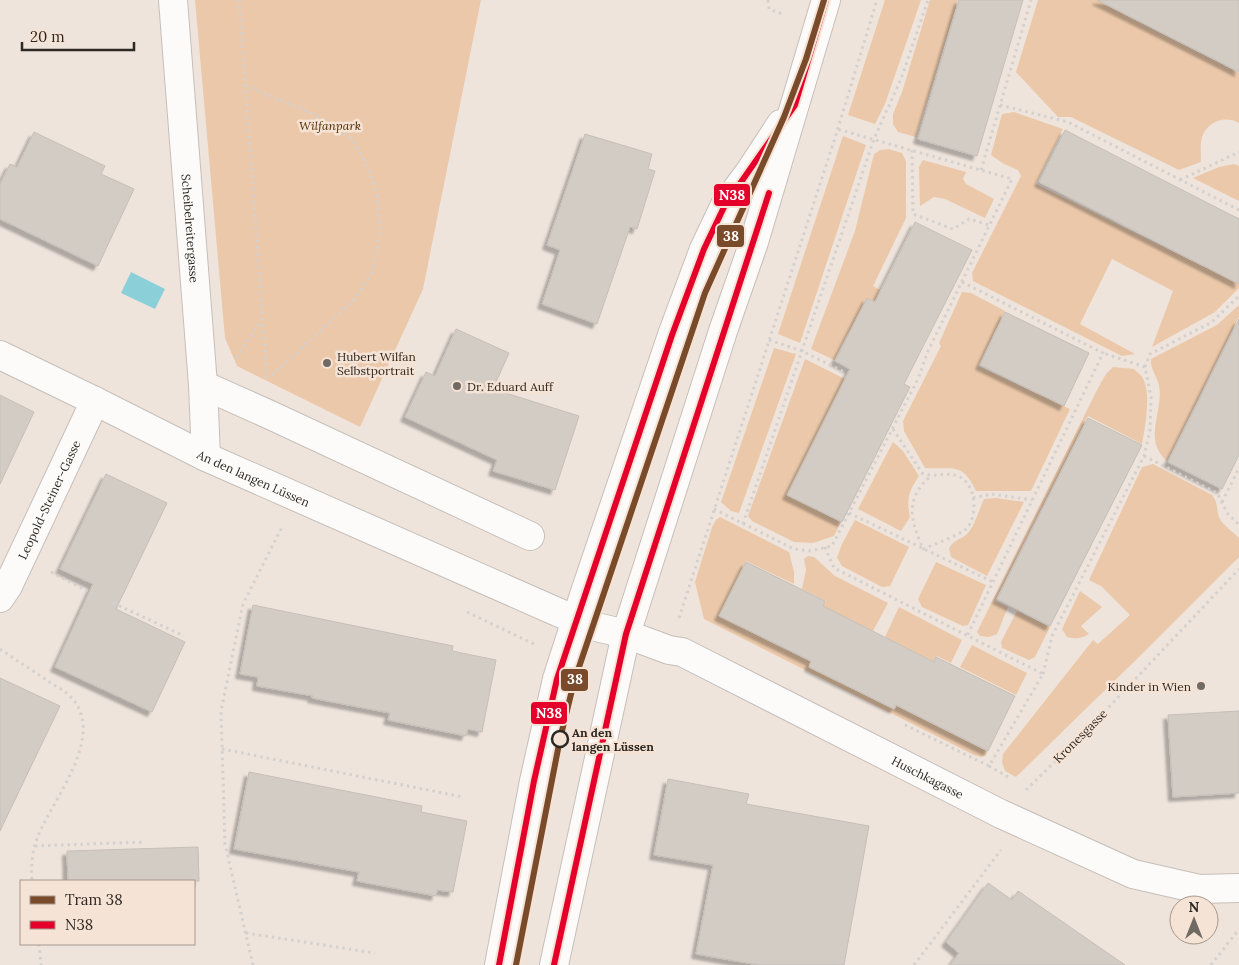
<svg xmlns="http://www.w3.org/2000/svg" width="1239" height="965" font-family="Lora,serif">
	<style>
		.green { fill: #ebc8a9 }
		.water { fill: #8bd0d8 }
		.building { fill: #d3ccc5; stroke: #c6bfb8; filter: url(#shadow) }
		.lines { fill: none; stroke-linecap: round; stroke-linejoin: round }
		.minor-casing { stroke: #c6bfb9; stroke-width: 30 }
		.path { stroke: #d4d0ce; stroke-width: 3; stroke-dasharray: 2.5 4; stroke-linecap: butt }
		.minor { stroke: #fcfbfa; stroke-width: 28 }
		.bus-1-casing { stroke: #f5e3d5; stroke-width: 10 }
		.bus-1 { stroke: #e4002b; stroke-width: 6 }
		.tram-1-casing { stroke: #f5e3d5; stroke-width: 10 }
		.tram-1 { stroke: #7a4b2a; stroke-width: 6 }
		.poi-dot { fill: #716a63; stroke: #f5e3d5; stroke-width: 2 }
		.stop-dot { fill: #f5e3d5; stroke: #2e2822; stroke-width: 2.5 }
		.labels { text-anchor: middle; dominant-baseline: central; stroke-width: 5; stroke-linejoin: round; paint-order: stroke }
		.park-label { font-size: 12px; font-style: italic; fill: #522c00; stroke: #f5e3d5 }
		.street-label { font-size: 12px; fill: #2e2822; stroke: #f5e3d5 }
		.poi-label { font-size: 12px; fill: #2e2822; stroke: #f5e3d5; text-anchor: start }
		.stop-label { font-size: 12px; font-weight: bold; fill: #2e2822; stroke: #f5e3d5; text-anchor: start }
		.line-badge { stroke: #f5e3d5; stroke-width: 2 }
		.badge-label { font-size: 14px; text-anchor: middle; font-weight: bold; fill: #fff }
	</style>
	<defs>
		<filter id="shadow"><feDropShadow dx="-4.5" dy="4.5" stdDeviation="1" flood-color="#0004"/></filter>
	</defs>
	<rect width="100%" height="100%" fill="#eee4dc"/>
	<!-- green -->
	<g class="green">
		<polygon points="195,0 481,0 423,289 360,427 237,366 225,338"/>
		<polygon points="885,0 921,0 885,104 875,124 848,115"/>
		<polygon points="930,0 958,0 916,137 898,132 893,124 893,114 902,92"/>
		<path d="M 1038,0 L 1130,0 L 1123,14 L 1239,73 L 1239,123 C 1225,115 1208,121 1202,137 C 1200,144 1201,154 1201,162 L 1179,170 L 1071,117 L 1058,117 L 1016,72 Z"/>
		<polygon points="1014,112 1063,129 1036,184 1204,267 1232,215 1239,218 1239,288 1215,312 1152,347 1173,291 1112,259 1080,324 1135,354 1122,356 973,281 972,273 1021,176 1018,170 1004,164 991,155 1002,114"/>
		<polygon points="843,136 866,145 800,343 778,334"/>
		<polygon points="888,149 902,153 906,161 906,218 873,286 880,290 875,301 867,298 834,360 811,349 855,231 874,154 880,150"/>
		<polygon points="923,160 966,172 963,179 966,184 994,199 985,218 945,199 934,197 920,206 919,167"/>
		<polygon points="1234,164 1239,166 1239,201 1193,178 1219,167"/>
		<path d="M 962,292 L 971,293 L 1005,311 L 978,366 L 1070,409 L 1031,491 L 976,491 C 962,461 953,470 925,468 L 904,431 L 903,421 L 941,346 L 939,343 Z"/>
		<path d="M 1239,305 L 1239,317 L 1167,461 C 1142,439 1164,412 1159,385 C 1157,376 1150,369 1151,359 L 1217,325 Z"/>
		<polygon points="774,348 796,354 739,513 731,511 721,502"/>
		<polygon points="805,359 845,379 787,495 841,522 834,536 813,543 794,542 752,521 748,516"/>
		<path d="M 1113,367 L 1134,369 C 1136,371 1140,374 1142,377 C 1152,392 1145,427 1142,444 L 1088,416 L 995,601 L 1008,607 L 997,634 L 989,637 L 980,636 L 977,632 L 1098,388 L 1106,374 Z"/>
		<path d="M 893,442 L 903,451 L 919,476 C 909,491 906,498 910,517 L 901,531 L 858,509 Z"/>
		<path d="M 1153,464 L 1212,495 C 1220,505 1215,512 1221,521 C 1226,527 1234,533 1239,538 L 1239,557 L 1141,655 L 1016,777 L 1005,771 L 1002,762 L 1003,754 L 1093,640 L 1098,644 L 1130,615 L 1101,586 L 1089,580 L 1142,467 Z"/>
		<path d="M 996,498 L 1024,502 L 987,576 L 951,557 L 949,548 C 956,538 961,540 968,533 C 975,525 979,510 984,499 Z"/>
		<polygon points="720,517 789,552 794,572 794,584 746,561 719,616 811,662 809,667 895,710 897,706 987,751 986,755 981,757 974,755 704,619 695,582 712,527 716,520"/>
		<polygon points="855,520 909,547 890,586 882,587 842,566 837,558 842,544"/>
		<polygon points="808,556 814,557 835,576 888,603 873,631 823,606 826,601 802,589 806,570 804,559"/>
		<polygon points="936,562 986,585 968,625 963,626 922,607 918,599"/>
		<path d="M 1080,591 L 1102,607 L 1081,626 L 1089,634 C 1081,639 1076,639 1067,637 L 1062,629 Z"/>
		<polygon points="899,607 962,640 951,663 937,656 933,661 885,637"/>
		<polygon points="1017,611 1050,627 1035,657 1029,660 1002,648 1001,642"/>
		<polygon points="972,645 1027,673 1016,695 960,667"/>
	</g>
	<!-- water -->
	<polygon class="water" points="131,272 165,289 155,309 121,293"/>
	<!-- building -->
	<g class="building">
		<polygon points="959,0 1023,0 977,156 918,139"/>
		<polygon points="1097,0 1239,0 1239,72 1206,55"/>
		<polygon points="1065,130 1239,219 1239,284 1039,182"/>
		<polygon points="34,132 105,166 101,174 134,189 98,266 0,219 0,184 10,164 17,167"/>
		<polygon points="585,134 652,154 648,169 655,171 637,229 630,227 597,324 542,304 560,250 547,245"/>
		<polygon points="915,222 972,250 904,384 910,387 842,522 787,495 850,369 835,361 867,298 875,302"/>
		<polygon points="1005,312 1089,353 1064,406 980,365"/>
		<polygon points="1239,319 1239,455 1222,489 1168,462"/>
		<polygon points="456,329 509,353 493,389 579,416 555,490 493,471 497,460 405,417 426,372 435,376"/>
		<polygon points="0,395 34,412 0,484"/>
		<polygon points="1088,418 1142,445 1050,626 997,599"/>
		<polygon points="106,474 167,503 116,609 185,642 152,712 55,667 93,584 60,569"/>
		<polygon points="746,562 825,601 823,606 934,662 936,657 1015,696 988,751 896,705 894,709 809,667 811,661 719,616"/>
		<polygon points="253,605 453,646 452,651 496,660 482,732 468,729 466,736 388,720 390,713 312,698 313,696 257,686 258,677 240,674"/>
		<polygon points="0,678 60,706 0,831"/>
		<polygon points="1239,711 1239,793 1173,797 1168,715"/>
		<polygon points="249,772 422,806 421,812 467,821 453,892 437,890 436,896 357,881 359,872 234,849"/>
		<polygon points="668,779 749,794 746,804 869,826 844,965 759,965 696,954 713,865 654,855"/>
		<polygon points="198,847 199,881 68,881 67,851"/>
		<polygon points="988,883 1012,900 1018,891 1125,965 950,965 959,953 946,942"/>
	</g>
	<g class="lines">
		<defs>
			<g id="minor">
				<path id="s1" d="M 173,0 L 203,385 L 206,457"/>
				<path id="s2" d="M 0,355 L 95,401 L 206,457 L 562,614 L 592,626 L 626,634 L 669,650 L 682,652 L 1001,814 L 1133,874 L 1199,889 L 1239,888"/>
				<polyline points="203,385 268,414 530,536"/>
				<path id="s3" d="M 0,598 L 8,586 L 95,401"/>
				<polyline points="499,965 534,781 550,710 557,679 584,595 672,335 704,249 725,205 751,170 781,124"/>
				<polyline points="554,965 626,634 723,331 754,242 826,0"/>
			</g>
		</defs>
		<!-- minor casing -->
		<use href="#minor" class="minor-casing"/>
		<!-- path -->
		<g class="path">
			<polyline points="239,0 267,378"/>
			<polyline points="768,0 769,9 785,15"/>
			<polyline points="245,85 316,115 352,138 366,164 377,192 380,232 373,271 354,300 269,378"/>
			<polyline points="1000,105 1068,122 1239,210"/>
			<polyline points="912,150 913,214 953,229 969,219 989,225"/>
			<polyline points="981,170 1031,0"/>
			<polyline points="1180,180 1239,152"/>
			<polyline points="962,282 1103,353 967,636"/>
			<polyline points="769,340 802,351 844,372"/>
			<polyline points="236,358 262,320"/>
			<polyline points="1145,367 1150,354 1212,322 1239,296"/>
			<path d="M 893,429 L 922,473 C 936,479 945,470 960,477 C 967,481 971,488 973,496 C 975,507 974,521 966,529 C 960,535 932,545 923,549 C 911,521 904,499 930,477"/>
			<polyline points="1144,456 1217,493 1228,514 1239,525"/>
			<polyline points="973,498 992,494 1032,500"/>
			<polyline points="1222,502 1239,468"/>
			<polyline points="714,509 794,549 810,551 832,546 918,379 928,351 1012,179 837,129"/>
			<polyline points="849,513 993,582"/>
			<polyline points="743,524 874,139 901,79 928,0"/>
			<polyline points="825,547 834,568 1043,674 989,766 903,724"/>
			<polyline points="51,572 93,594"/>
			<polyline points="113,603 184,636"/>
			<polyline points="467,612 534,644"/>
			<polyline points="679,618 835,138 877,0"/>
			<path d="M 0,649 C 16,660 32,670 48,681 C 55,686 64,690 70,696 C 108,734 53,799 38,836 C 32,850 31,866 32,881"/>
			<polyline points="1043,674 1052,636 1144,456 1150,430 1151,397 1145,367 1103,353"/>
			<polyline points="222,749 463,797"/>
			<polyline points="989,766 1008,777"/>
			<polyline points="1026,790 1093,724 1239,569"/>
			<polyline points="35,846 144,842"/>
			<polyline points="246,933 375,953"/>
			<polyline points="39,944 41,965"/>
			<polyline points="253,965 225,844 221,711 243,604 282,527"/>
			<polyline points="914,965 1001,850"/>
			<polyline points="1211,965 1239,929"/>
		</g>
		<!-- minor -->
		<use href="#minor" class="minor"/>
		<defs>
			<g id="bus-1">
				<polyline points="499,965 534,781 557,679 672,335 704,249 725,205 795,105 826,0"/>
				<polyline points="554,965 626,634 769,193"/>
			</g>
		</defs>
		<!-- bus-1 casing -->
		<use href="#bus-1" class="bus-1-casing"/>
		<!-- bus-1 -->
		<use href="#bus-1" class="bus-1"/>
		<defs>
			<polyline id="tram-1" points="516,965 560,739 574,682 705,293 784,117 806,59 824,0"/>
		</defs>
		<!-- tram-1 casing -->
		<use href="#tram-1" class="tram-1-casing"/>
		<!-- tram-1 -->
		<use href="#tram-1" class="tram-1"/>
	</g>
	<!-- markers -->
	<g class="poi-dot">
		<circle cx="327" cy="363" r="5"/>
		<circle cx="457" cy="386" r="5"/>
		<circle cx="1201" cy="686" r="5"/>
	</g>
	<circle class="stop-dot" cx="560" cy="739" r="8"/>
	<g class="labels">
		<!-- park labels -->
		<g class="park-label">
			<text x="330" y="125">Wilfanpark</text>
		</g>
		<!-- street labels -->
		<g class="street-label">
			<text stroke="none"><textPath href="#s1" startOffset="229">Scheibelreitergasse</textPath></text>
			<text stroke="none"><textPath href="#s2" startOffset="282">An den langen Lüssen</textPath></text>
			<text stroke="none"><textPath href="#s3" startOffset="110">Leopold-Steiner-Gasse</textPath></text>
			<text transform="translate(1080 736) rotate(-45)">Kronesgasse</text>
			<text stroke="none"><textPath href="#s2" startOffset="1021">Huschkagasse</textPath></text>
		</g>
		<!-- poi labels -->
		<g class="poi-label">
			<text x="337" y="356">Hubert Wilfan<tspan x="337" dy="14">Selbstportrait</tspan></text>
			<text x="467" y="386">Dr. Eduard Auff</text>
			<text x="1191" y="686" text-anchor="end">Kinder in Wien</text>
		</g>
		<!-- stop labels -->
		<g class="stop-label">
			<text x="572" y="732">An den<tspan x="572" dy="14">langen Lüssen</tspan></text>
		</g>
	</g>
	<g class="line-badge">
		<rect x="713" y="183" width="38" height="24" rx="5" fill="#e4002b"/>
		<rect x="716" y="224" width="29" height="24" rx="5" fill="#7a4b2a"/>
		<rect x="560" y="668" width="29" height="24" rx="5" fill="#7a4b2a"/>
		<rect x="530" y="701" width="38" height="24" rx="5" fill="#e4002b"/>
	</g>
	<g class="badge-label">
		<text x="732" y="200">N38</text>
		<text x="731" y="241">38</text>
		<text x="575" y="684">38</text>
		<text x="549" y="718">N38</text>
	</g>
	<!-- legend -->
	<rect x="20" y="880" width="175" height="65" fill="#f5e3d5" stroke="#a5988d"/>
	<rect x="30" y="896" width="25" height="8" fill="#7a4b2a" stroke="#a5988d"/>
	<text x="65" y="905" font-size="15" fill="#2e2822">Tram 38</text>
	<rect x="30" y="921" width="25" height="8" fill="#e4002b" stroke="#a5988d"/>
	<text x="65" y="930" font-size="15" fill="#2e2822">N38</text>
	<!-- north arrow -->
	<g transform="translate(1194 920)"><circle r="24" fill="#f5e3d5" stroke="#a5988d"/>
	<path d="M0-4L9 19L0 12L-9 19Z" fill="#716a63"/>
	<text y="-8" font-size="14" font-weight="bold" text-anchor="middle" fill="#2e2822">N</text>
	</g>
	<!-- scale -->
	<path d="M22 42v8h112v-8" fill="none" stroke="#2e2822" stroke-width="2.5"/>
	<text x="30" y="42" font-size="15" fill="#2e2822" stroke="#f5e3d5" stroke-width="4" paint-order="stroke">20 m</text>
</svg>
